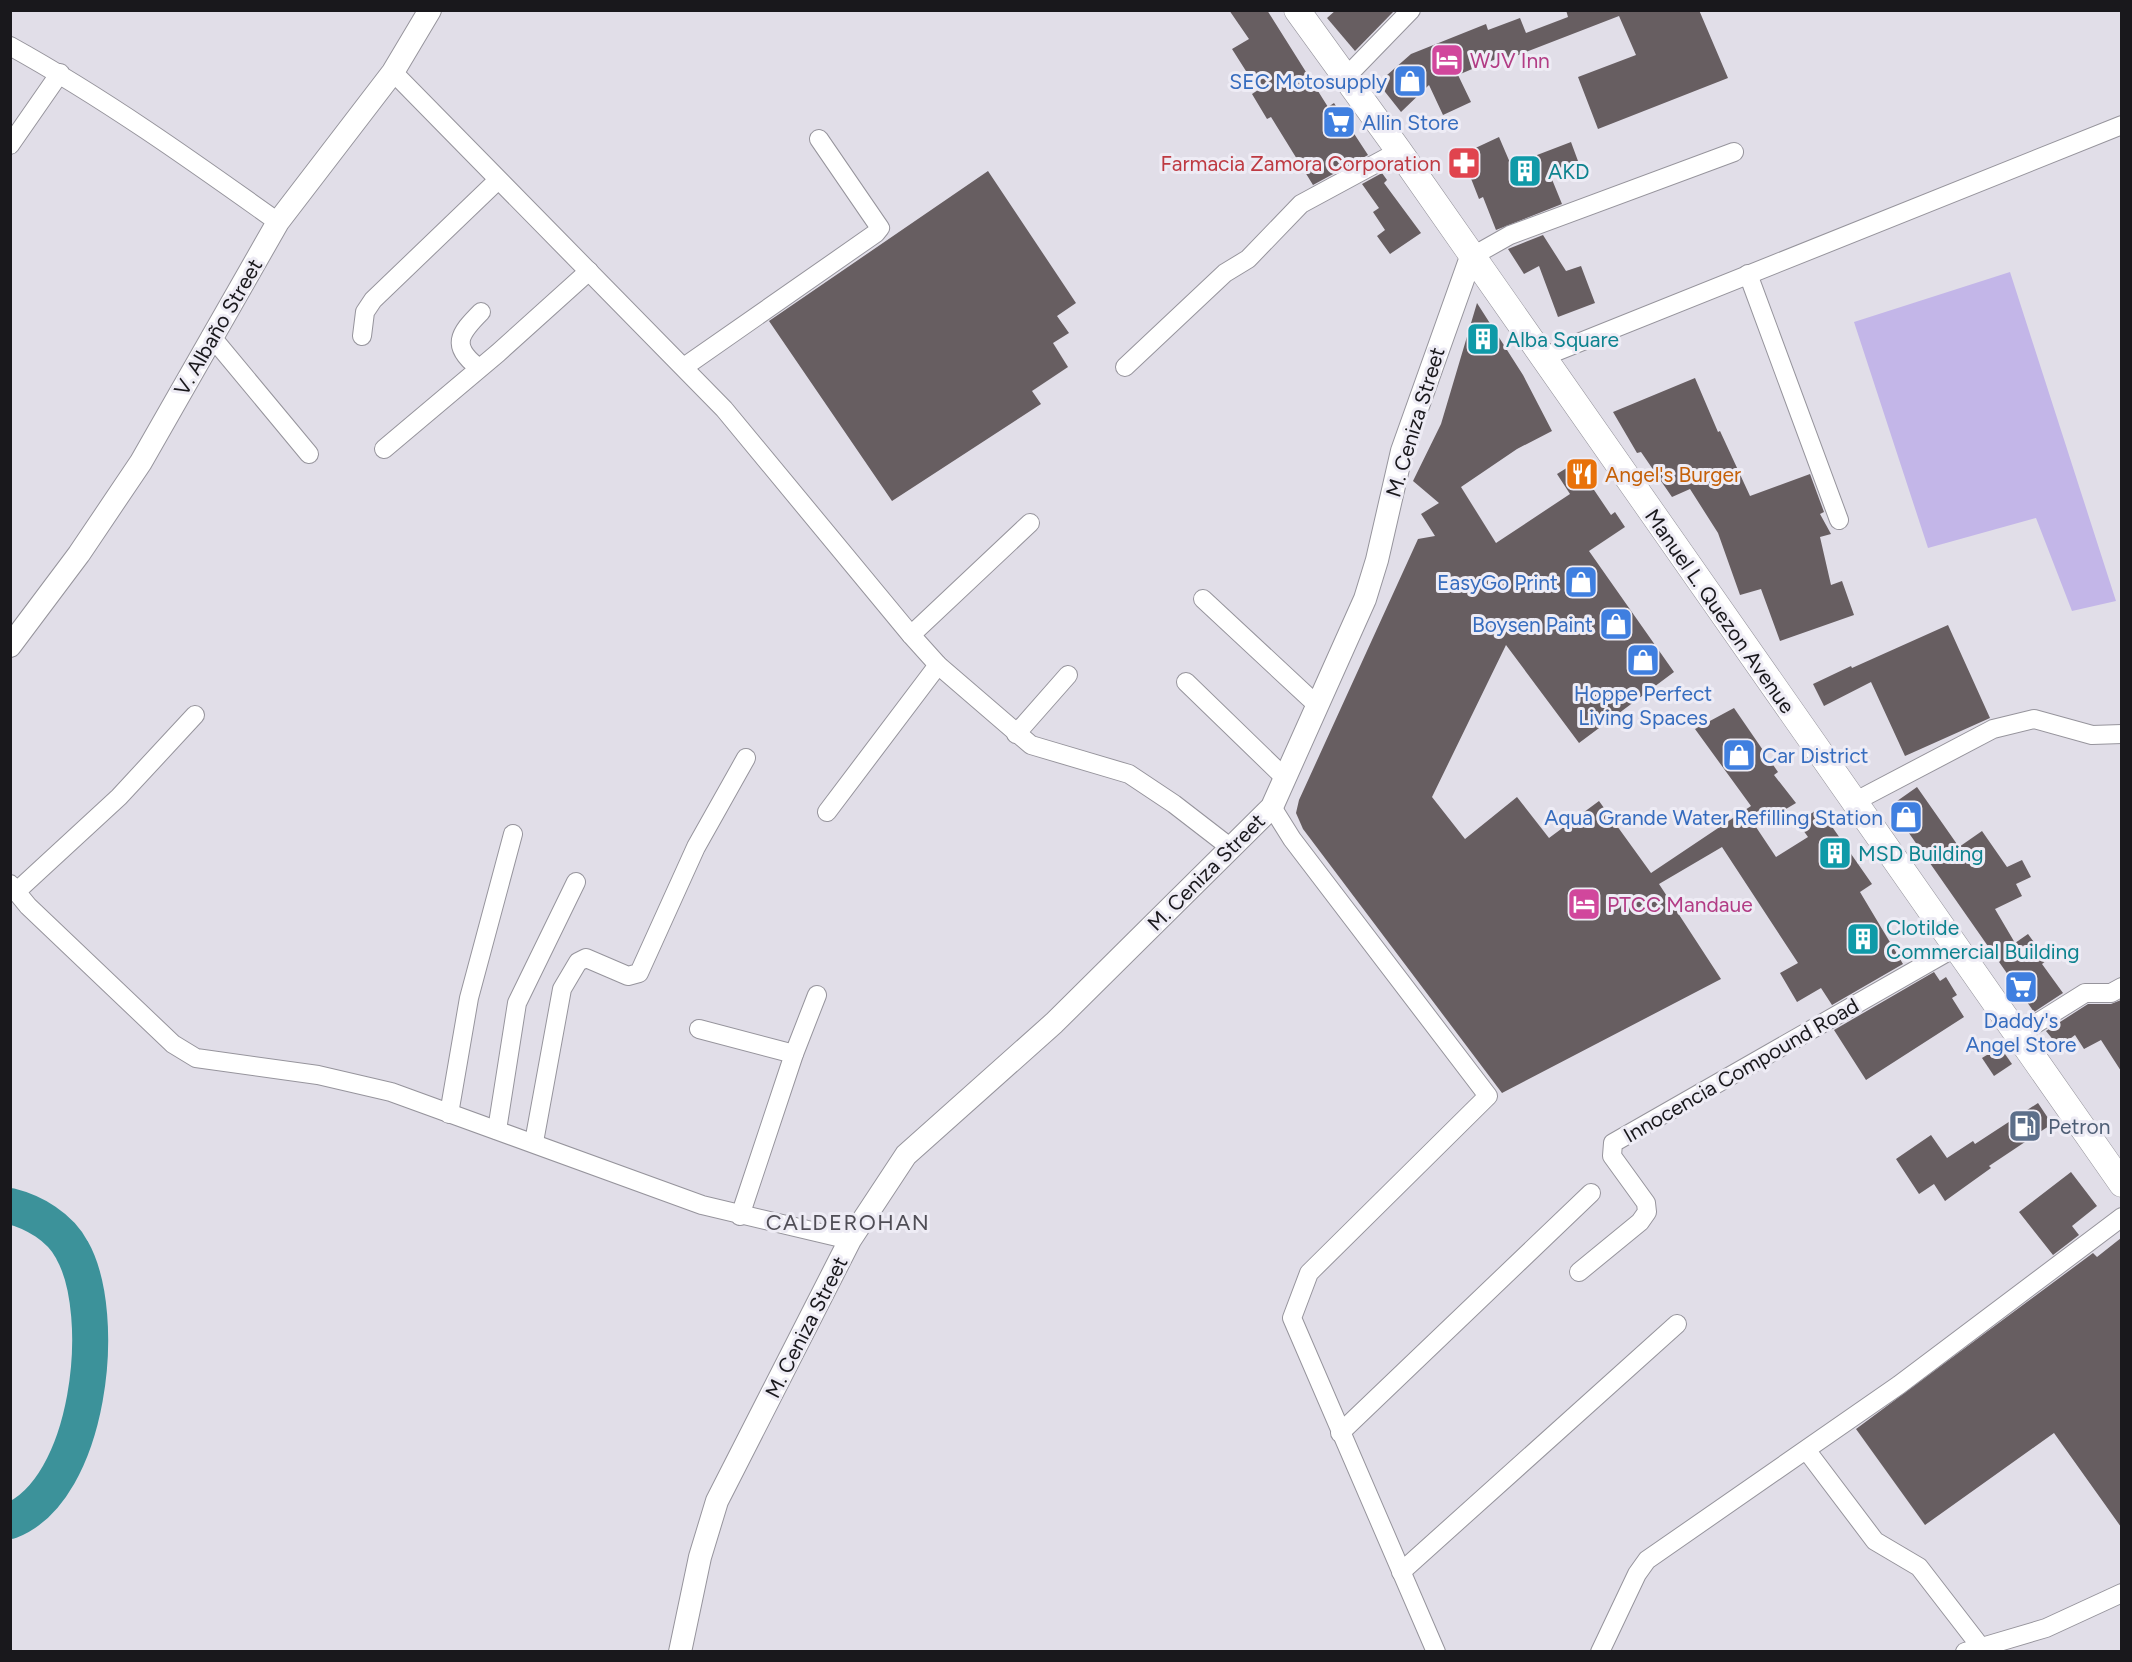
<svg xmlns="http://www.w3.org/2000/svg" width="2132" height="1662" font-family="Figtree,sans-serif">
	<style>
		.green { fill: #c3b6e8 }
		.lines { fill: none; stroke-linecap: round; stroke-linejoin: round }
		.river { stroke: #3c929a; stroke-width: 36 }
		.building { fill: #675e61 }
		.minor-casing { stroke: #96949c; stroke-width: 20 }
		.tertiary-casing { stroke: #96949c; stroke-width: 24 }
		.secondary-casing { stroke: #96949c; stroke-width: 27 }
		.minor { stroke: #fff; stroke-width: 18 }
		.tertiary { stroke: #fff; stroke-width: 22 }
		.secondary { stroke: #fff; stroke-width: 26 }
		.labels { text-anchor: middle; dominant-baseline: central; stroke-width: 6; stroke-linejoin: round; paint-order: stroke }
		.hotel-label { font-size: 21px; fill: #b23c85; stroke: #eeecf5; text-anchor: start }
		.shop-label { font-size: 21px; fill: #366cbe; stroke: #eeecf5; text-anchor: end }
		.health-label { font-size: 21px; fill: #be3a42; stroke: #eeecf5; text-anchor: end }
		.culture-label { font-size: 21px; fill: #0d838f; stroke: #eeecf5; text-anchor: start }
		.street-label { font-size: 21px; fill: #19181c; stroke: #eeecf5 }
		.food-label { font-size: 21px; fill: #c56008; stroke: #eeecf5; text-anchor: start }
		.service-label { font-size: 21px; fill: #4e5e75; stroke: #eeecf5; text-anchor: start }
		.neighbourhood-label { font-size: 22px; letter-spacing: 1.5px; fill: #504e56; stroke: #eeecf5 }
	</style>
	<rect width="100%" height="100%" fill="#e1dee8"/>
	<!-- green -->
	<polygon class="green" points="2010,272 2116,601 2072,611 2036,518 1928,548 1854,322"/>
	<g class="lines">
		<!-- river -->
		<path class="river" d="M 10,1206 C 34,1212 60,1227 72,1250 C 109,1315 90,1490 10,1521"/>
	</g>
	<!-- building -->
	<g class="building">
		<polygon points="1229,10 1267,10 1328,107 1334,103 1368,155 1313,185 1271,117 1267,119 1252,94 1258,90 1232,49 1249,39"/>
		<polygon points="1336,10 1395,10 1355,51 1327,18"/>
		<polygon points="1566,10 1699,10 1728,78 1598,129 1578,77 1636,55 1619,16 1505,60 1503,56 1458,75 1471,102 1443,115 1429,85 1401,112 1378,83 1411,54 1486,24 1488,30 1520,18 1526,33 1568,17"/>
		<polygon points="1499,137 1511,165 1571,142 1578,161 1549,172 1562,204 1496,230 1483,197 1479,199 1470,176 1463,179 1454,158"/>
		<polygon points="988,171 1076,303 1057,316 1069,333 1053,343 1068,367 1032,391 1041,404 892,501 769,321"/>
		<polygon points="1382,173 1387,180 1384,183 1421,233 1390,254 1377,236 1385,230 1373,212 1379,208 1362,184"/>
		<polygon points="1543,235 1566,271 1581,266 1595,303 1558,317 1539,266 1524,274 1508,249"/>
		<polygon points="1477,303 1523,375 1552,431 1517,449 1461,487 1496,543 1570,494 1557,474 1581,459 1593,478 1588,481 1611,515 1615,512 1625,527 1589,551 1674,672 1579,743 1506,645 1432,797 1465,839 1517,797 1549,838 1599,801 1651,873 1751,806 1695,729 1734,708 1778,772 1774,775 1796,803 1756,827 1776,857 1808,837 1798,823 1819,808 1872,884 1860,892 1903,964 1832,1005 1821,988 1797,1002 1780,973 1798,963 1722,847 1659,884 1721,979 1502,1093 1303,829 1296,813 1299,800 1418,539 1435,536 1421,514 1439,503 1413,481 1441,424"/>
		<polygon points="1695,378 1718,432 1720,431 1750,496 1810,474 1824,512 1820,514 1831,534 1820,537 1831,585 1842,581 1854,615 1780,641 1761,589 1740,595 1718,533 1690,489 1672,497 1641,452 1637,453 1613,412"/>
		<polygon points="1948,625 1990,718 1905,756 1871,682 1824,706 1813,684 1851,666 1852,668"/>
		<polygon points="1917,787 1959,847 1982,831 2007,867 2022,860 2031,877 2016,884 2022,896 1995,909 2015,943 2028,934 2047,960 2042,964 2063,993 2034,1012 1890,806"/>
		<polygon points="1934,972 1940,981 1946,977 1957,995 1952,998 1964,1017 1866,1080 1834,1030"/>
		<polygon points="2121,1000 2121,1071 2101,1040 2084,1049 2075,1035 2059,1047 2046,1031 2088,1004 2111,1004"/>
		<polygon points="2000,1047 2012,1064 1994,1076 1982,1058"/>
		<polygon points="2038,1103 2052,1124 1989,1166 1991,1168 1945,1201 1934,1184 1919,1194 1896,1159 1931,1135 1947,1158 1973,1141 1975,1144"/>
		<polygon points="2071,1172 2097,1206 2072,1226 2079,1235 2053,1255 2019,1212"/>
		<polygon points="2121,1238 2121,1527 2054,1433 1925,1525 1856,1429 2093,1253 2097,1257"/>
	</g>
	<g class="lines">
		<defs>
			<g id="minor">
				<path d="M 10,46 C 104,98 191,160 278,222"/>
				<polyline points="393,72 724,409 911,635 938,665 1031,745 1129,774 1174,804 1231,848"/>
				<polyline points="1346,77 1411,10"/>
				<polyline points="10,145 60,73"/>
				<polyline points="1471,257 1510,235 1734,152"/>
				<polyline points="1748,274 1839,520"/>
				<polyline points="211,336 309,454"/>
				<polyline points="362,336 365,312 373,300 498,180"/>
				<polyline points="1543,357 2122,125"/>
				<polyline points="684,367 876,233 880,228 819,139"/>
				<polyline points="1125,367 1225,273 1248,259 1301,204 1399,151"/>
				<path d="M 479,368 C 450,346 459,334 481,312"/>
				<polyline points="384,449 498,353 589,271"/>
				<polyline points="1203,599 1318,706"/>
				<polyline points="911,635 1030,523"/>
				<polyline points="1186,682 1284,777"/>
				<polyline points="1016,734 1068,675"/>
				<polyline points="1854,802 1993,729 2034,719 2092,735 2122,734"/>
				<polyline points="1272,807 1292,839 1488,1096 1309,1273 1292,1318 1436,1652"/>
				<polyline points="827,812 938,665"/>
				<polyline points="10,884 28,906 173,1044 196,1058 318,1075 391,1092 702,1205 850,1240"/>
				<polyline points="17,891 119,797 195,715"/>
				<polyline points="699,1029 794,1054"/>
				<polyline points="2018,1035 2085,993 2111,993 2122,987"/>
				<polyline points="449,1114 469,998 513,834"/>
				<polyline points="497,1130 517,1003 576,882"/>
				<polyline points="534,1142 562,989 578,962 586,958 628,976 639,973 696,847 746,758"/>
				<polyline points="740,1216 794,1054 817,995"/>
				<polyline points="1579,1272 1640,1222 1647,1212 1646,1203 1612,1156 1613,1143 1956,947"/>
				<polyline points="1340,1433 1591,1193"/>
				<polyline points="1807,1451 1875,1541 1919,1567 1980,1646"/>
				<polyline points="1401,1572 1677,1324"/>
				<polyline points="1600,1652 1637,1574 1647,1560 1899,1385 2122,1217"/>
				<polyline points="1965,1652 2046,1628 2122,1593"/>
			</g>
			<g id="tertiary">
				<polyline points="10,646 79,554 141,462 278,222 393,72 430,10"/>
				<polyline points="680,1652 700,1557 717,1501 850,1240 906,1155 1054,1023 1272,807 1365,599 1377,560 1402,451 1471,257"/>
			</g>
			<polyline id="secondary" points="1297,10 1399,151 2122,1184"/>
		</defs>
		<!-- minor casing -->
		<use href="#minor" class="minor-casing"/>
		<!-- tertiary casing -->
		<use href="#tertiary" class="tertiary-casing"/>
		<!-- secondary casing -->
		<use href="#secondary" class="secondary-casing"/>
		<!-- minor -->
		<use href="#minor" class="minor"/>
		<!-- tertiary -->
		<use href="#tertiary" class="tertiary"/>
		<!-- secondary -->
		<use href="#secondary" class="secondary"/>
	</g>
	<!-- icons -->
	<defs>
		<symbol id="hotel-square" viewBox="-11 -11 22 22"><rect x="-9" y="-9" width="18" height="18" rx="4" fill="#d1479c" stroke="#eeecf5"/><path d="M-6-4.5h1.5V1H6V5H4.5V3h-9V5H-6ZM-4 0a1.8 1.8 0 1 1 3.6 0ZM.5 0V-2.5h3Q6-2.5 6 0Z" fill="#fff"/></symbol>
		<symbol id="shop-square" viewBox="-11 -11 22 22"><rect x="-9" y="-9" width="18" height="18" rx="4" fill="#3f7fe0" stroke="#eeecf5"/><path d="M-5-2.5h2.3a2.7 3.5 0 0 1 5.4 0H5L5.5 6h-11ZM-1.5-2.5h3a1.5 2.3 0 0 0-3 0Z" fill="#fff"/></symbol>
		<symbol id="supermarket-square" viewBox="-11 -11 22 22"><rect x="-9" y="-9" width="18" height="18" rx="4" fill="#3f7fe0" stroke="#eeecf5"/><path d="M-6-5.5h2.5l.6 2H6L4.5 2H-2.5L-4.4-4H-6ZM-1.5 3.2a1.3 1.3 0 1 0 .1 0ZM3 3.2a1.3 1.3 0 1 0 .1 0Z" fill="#fff"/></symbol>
		<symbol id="pharmacy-square" viewBox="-11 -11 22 22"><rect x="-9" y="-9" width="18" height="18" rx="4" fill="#e0444e" stroke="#eeecf5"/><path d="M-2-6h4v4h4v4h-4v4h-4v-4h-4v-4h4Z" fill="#fff"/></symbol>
		<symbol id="building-square" viewBox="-11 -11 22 22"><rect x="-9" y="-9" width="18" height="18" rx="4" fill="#0f9aa8" stroke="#eeecf5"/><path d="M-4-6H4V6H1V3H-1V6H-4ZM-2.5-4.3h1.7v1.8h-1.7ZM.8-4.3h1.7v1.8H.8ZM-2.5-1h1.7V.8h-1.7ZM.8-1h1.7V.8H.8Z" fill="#fff"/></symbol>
		<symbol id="restaurant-square" viewBox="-11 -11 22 22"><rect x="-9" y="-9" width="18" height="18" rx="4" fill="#e8710a" stroke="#eeecf5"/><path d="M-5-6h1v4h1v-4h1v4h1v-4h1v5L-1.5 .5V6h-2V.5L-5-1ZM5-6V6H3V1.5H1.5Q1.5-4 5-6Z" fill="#fff"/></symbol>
		<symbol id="fuel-square" viewBox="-11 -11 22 22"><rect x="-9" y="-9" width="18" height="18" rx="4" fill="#5c6f8a" stroke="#eeecf5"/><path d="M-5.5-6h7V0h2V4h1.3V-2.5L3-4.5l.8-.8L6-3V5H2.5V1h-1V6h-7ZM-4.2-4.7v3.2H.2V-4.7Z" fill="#fff"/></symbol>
	</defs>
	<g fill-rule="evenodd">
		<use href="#hotel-square" x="1428" y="41" width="38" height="38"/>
		<use href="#shop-square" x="1391" y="62" width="38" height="38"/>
		<use href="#supermarket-square" x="1320" y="103" width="38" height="38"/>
		<use href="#pharmacy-square" x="1445" y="144" width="38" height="38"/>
		<use href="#building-square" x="1506" y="152" width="38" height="38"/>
		<use href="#building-square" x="1464" y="320" width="38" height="38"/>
		<use href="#restaurant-square" x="1563" y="455" width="38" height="38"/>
		<use href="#shop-square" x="1562" y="563" width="38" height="38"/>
		<use href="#shop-square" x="1597" y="605" width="38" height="38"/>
		<use href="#shop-square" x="1624" y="641" width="38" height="38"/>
		<use href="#shop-square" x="1720" y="736" width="38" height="38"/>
		<use href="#shop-square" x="1887" y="798" width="38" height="38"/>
		<use href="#building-square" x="1816" y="834" width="38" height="38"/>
		<use href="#hotel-square" x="1565" y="885" width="38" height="38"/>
		<use href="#building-square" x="1844" y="920" width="38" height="38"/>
		<use href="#supermarket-square" x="2002" y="968" width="38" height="38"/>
		<use href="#fuel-square" x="2006" y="1107" width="38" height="38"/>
	</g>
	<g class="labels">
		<!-- hotel labels -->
		<g class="hotel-label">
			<text x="1470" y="60">WJV Inn</text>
			<text x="1607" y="904">PTCC Mandaue</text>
		</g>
		<!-- shop labels -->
		<g class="shop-label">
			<text x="1387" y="81">SEC Motosupply</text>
			<text x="1362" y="122" text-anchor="start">Allin Store</text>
			<text x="1558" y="582">EasyGo Print</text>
			<text x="1593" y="624">Boysen Paint</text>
			<text x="1643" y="693" text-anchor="middle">Hoppe Perfect<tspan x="1643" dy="24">Living Spaces</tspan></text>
			<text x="1762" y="755" text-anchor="start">Car District</text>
			<text x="1883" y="817">Aqua Grande Water Refilling Station</text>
			<text x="2021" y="1020" text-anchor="middle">Daddy's<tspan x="2021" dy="24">Angel Store</tspan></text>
		</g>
		<!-- health labels -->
		<g class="health-label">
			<text x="1441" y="163">Farmacia Zamora Corporation</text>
		</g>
		<!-- culture labels -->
		<g class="culture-label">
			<text x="1548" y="171">AKD</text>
			<text x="1506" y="339">Alba Square</text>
			<text x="1858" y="853">MSD Building</text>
			<text x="1886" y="927">Clotilde<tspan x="1886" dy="24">Commercial Building</tspan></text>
		</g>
		<!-- street labels -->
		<g class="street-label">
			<text transform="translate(218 327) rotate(-60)">V. Albaño Street</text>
			<text transform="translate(1415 422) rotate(-73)">M. Ceniza Street</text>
			<text transform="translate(1720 611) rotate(55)">Manuel L. Quezon Avenue</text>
			<text transform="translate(1206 872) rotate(-45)">M. Ceniza Street</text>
			<text transform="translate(1741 1070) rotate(-30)">Innocencia Compound Road</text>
			<text transform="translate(806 1327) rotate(-63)">M. Ceniza Street</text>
		</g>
		<!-- food labels -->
		<g class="food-label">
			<text x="1605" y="474">Angel's Burger</text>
		</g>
		<!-- service labels -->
		<g class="service-label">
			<text x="2048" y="1126">Petron</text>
		</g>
		<!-- neighbourhood labels -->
		<g class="neighbourhood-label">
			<text x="848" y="1222">CALDEROHAN</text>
		</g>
	</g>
	<!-- border -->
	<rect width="2132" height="1662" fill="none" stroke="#19181c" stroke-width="24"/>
</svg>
